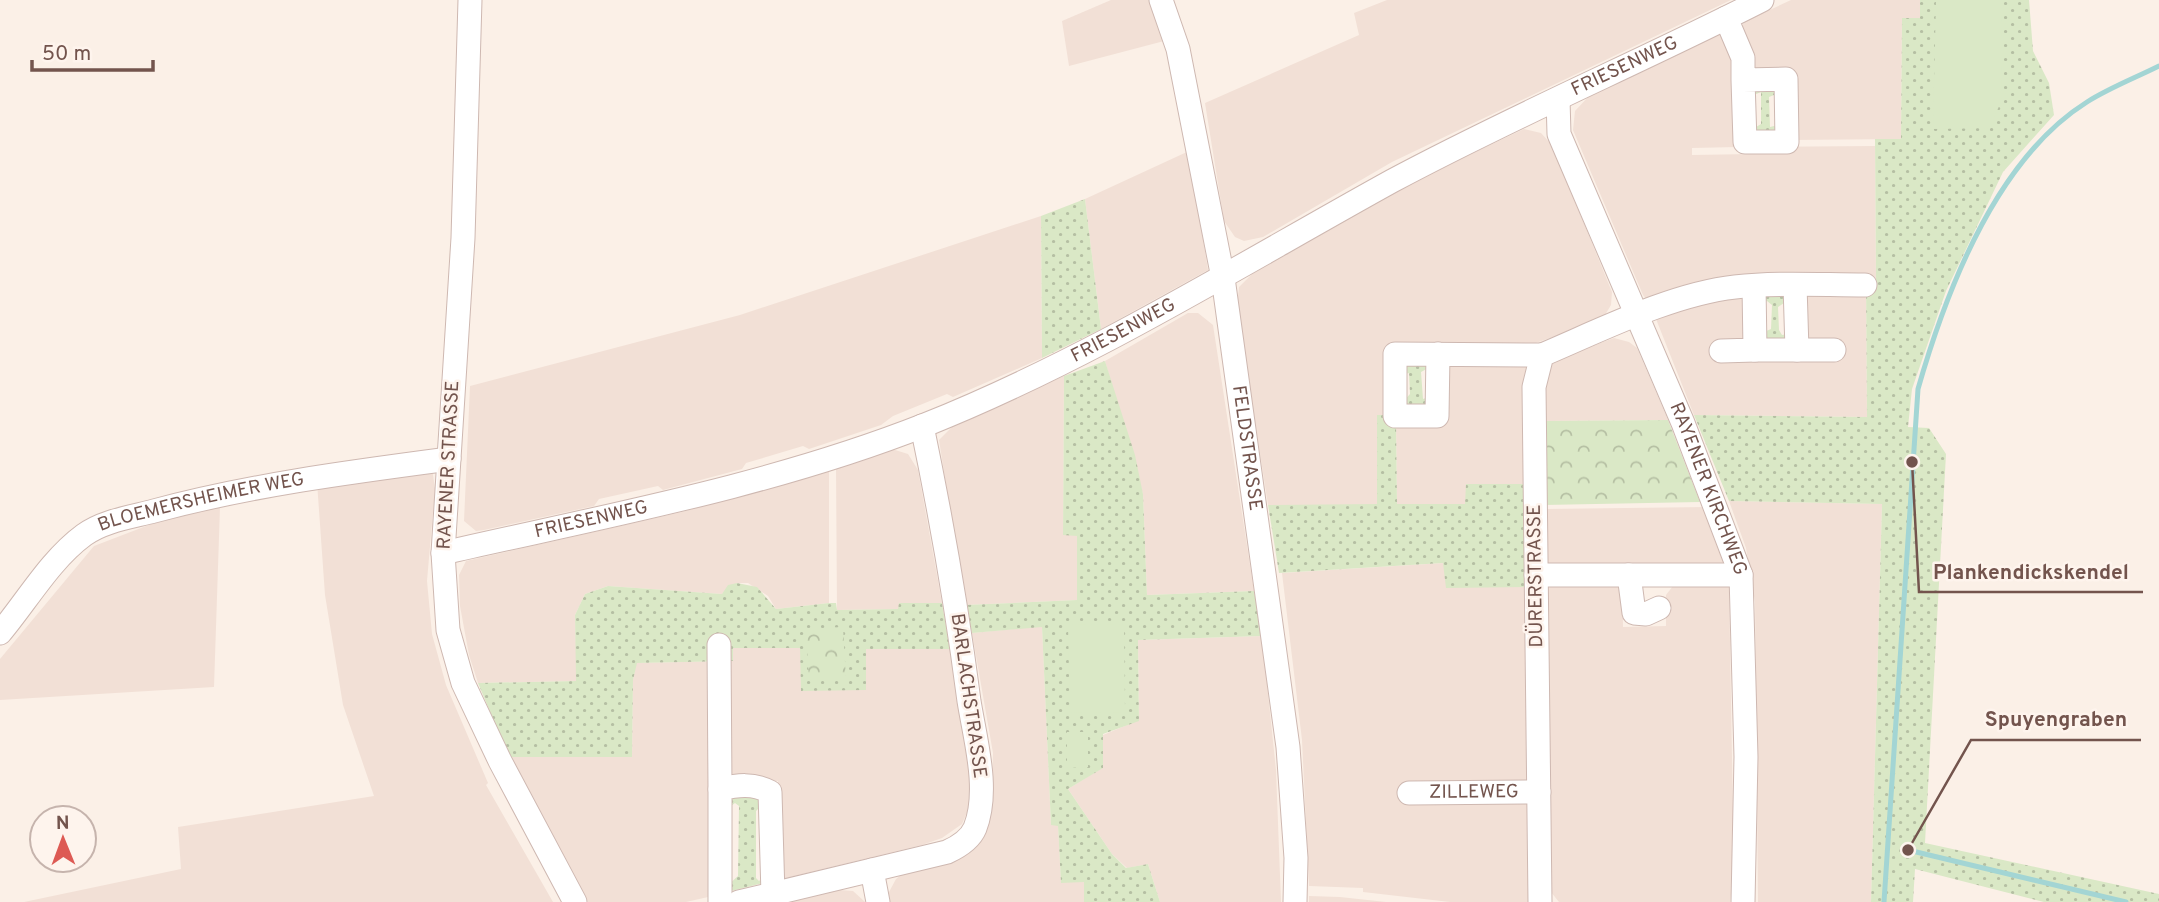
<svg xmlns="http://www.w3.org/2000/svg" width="2159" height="902" font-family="Overpass,sans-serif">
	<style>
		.residential { fill: #f2e0d6 }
		.grass { fill: url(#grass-dots) }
		.park { fill: url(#park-crowns) }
		.pitch { fill: #dae8c6 }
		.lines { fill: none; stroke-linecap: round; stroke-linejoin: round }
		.stream { stroke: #a3d5d4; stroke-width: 5 }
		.minor-casing { stroke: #ceb8b1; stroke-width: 25 }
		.minor { stroke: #fff; stroke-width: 23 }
		.labels { text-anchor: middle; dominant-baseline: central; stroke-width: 5; stroke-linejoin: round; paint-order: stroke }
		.street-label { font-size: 19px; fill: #73544d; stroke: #fef4ed }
		.leader { fill: none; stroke: #73544d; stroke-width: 2.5 }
		.callout-dot { fill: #73544d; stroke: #fef4ed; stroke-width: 2.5 }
		.callout-label { font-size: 21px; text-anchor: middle; font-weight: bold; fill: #73544d; stroke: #fef4ed; stroke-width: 5; stroke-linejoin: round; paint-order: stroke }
	</style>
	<defs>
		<pattern id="grass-dots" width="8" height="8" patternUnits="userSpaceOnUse" patternTransform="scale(1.75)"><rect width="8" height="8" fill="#dae8c6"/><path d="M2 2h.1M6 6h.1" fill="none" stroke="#b5bfa3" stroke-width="1.8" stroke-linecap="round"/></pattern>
		<pattern id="park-crowns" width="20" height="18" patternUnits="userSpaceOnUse" patternTransform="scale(1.75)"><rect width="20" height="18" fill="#dae8c6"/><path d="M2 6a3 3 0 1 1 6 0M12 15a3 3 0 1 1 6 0" fill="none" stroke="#b5bfa3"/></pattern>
	</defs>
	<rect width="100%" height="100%" fill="#fbf0e7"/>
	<!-- residential -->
	<g class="residential">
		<polygon points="1111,0 1154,0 1168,40 1069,66 1062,21"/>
		<polygon points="1387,0 1731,0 1392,162 1263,237 1244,241 1235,237 1224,221 1205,103 1359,35 1354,13"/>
		<polygon points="1791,0 1920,0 1921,18 1902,18 1901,139 1791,140 1791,74 1756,70 1740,33 1744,22"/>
		<polygon points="1719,34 1723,34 1734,50 1738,147 1692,148 1692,155 1752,154 1753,147 1875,146 1876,281 1647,300 1643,295 1573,130 1575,111 1589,96"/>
		<polygon points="1524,129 1541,133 1552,145 1612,292 1611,305 1605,315 1596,322 1527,346 1390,348 1389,415 1377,415 1377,505 1268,505 1237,305 1239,287 1252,274 1384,195"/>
		<polygon points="1189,151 1208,270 1101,329 1085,199"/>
		<polygon points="1041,216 1042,358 953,397 947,394 893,416 881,425 809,449 803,446 746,463 742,469 663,490 658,486 599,499 594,506 484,530 476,531 464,521 470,386 740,315"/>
		<polygon points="1801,288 1866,288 1867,417 1694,415 1656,319 1662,312 1744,295 1748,347 1802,346"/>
		<polygon points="1188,313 1198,313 1213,325 1254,591 1147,595 1143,494 1105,361"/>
		<polygon points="1614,338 1629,342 1637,348 1668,420 1544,421 1545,377 1551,365 1556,359"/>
		<polygon points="1445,364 1526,365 1526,484 1466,484 1466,504 1397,505 1396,421 1443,421"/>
		<polygon points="1064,376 1063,534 1077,535 1077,600 965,605 939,440 956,423"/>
		<polygon points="892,449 908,454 918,470 942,603 899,603 899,609 837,610 836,467"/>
		<polygon points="432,468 435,489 427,581 432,634 446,685 488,783 486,785 553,902 24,902 181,869 178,827 374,796 343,705 325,595 317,482"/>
		<polygon points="829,469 829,603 776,609 768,596 748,583 737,583 722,594 608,586 585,594 575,615 577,681 478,683 469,655 460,606 459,575 466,561 682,512"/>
		<polygon points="1729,501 1882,504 1871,902 1758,902 1755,602 1746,548"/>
		<polygon points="220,507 214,687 0,700 0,659 94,546 154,523"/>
		<polygon points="1707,507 1726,569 1546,571 1545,509"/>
		<polygon points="1444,563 1527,587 1531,902 1450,902 1363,892 1363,888 1309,886 1302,740 1282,573"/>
		<polygon points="1546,578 1622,578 1623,627 1666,626 1666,595 1673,586 1729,585 1734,872 1730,902 1559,902 1551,892"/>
		<polygon points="1042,626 1051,825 1058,825 1061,882 1084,882 1084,902 889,902 889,892 896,879 903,873 940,862 992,798 993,753 972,633"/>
		<polygon points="1262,636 1276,770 1281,902 1160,902 1148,864 1127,868 1112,854 1068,789 1102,768 1103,735 1139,720 1138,640"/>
		<polygon points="732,648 801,648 866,690 866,649 950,649 971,779 971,803 962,824 942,838 922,845 777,880 778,781 717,781 717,895 686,902 588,902 509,757 632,757 633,680 636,663 732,661"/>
		<polygon points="840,890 853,891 865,902 790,902"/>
		<polygon points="1309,896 1340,897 1386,902 1309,902"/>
	</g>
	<!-- grass -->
	<g class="grass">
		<polygon points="1920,0 2029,0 2033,51 2049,83 2054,115 2003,172 1946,291 1912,389 1908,427 1929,428 1946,454 1925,843 2159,894 2159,902 2044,902 1915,869 1913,902 1871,902 1882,504 1729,501 1694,415 1867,417 1866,281 1876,280 1875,139 1901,139 1902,18 1920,18"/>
		<polygon points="1765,83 1779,93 1769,97 1770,127 1782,124 1773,137 1751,130 1761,124 1761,92 1749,97 1750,92"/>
		<polygon points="1085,199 1101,329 1042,358 1041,216"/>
		<polygon points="1775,289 1790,299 1778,307 1779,330 1782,335 1793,333 1791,337 1773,346 1759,334 1771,329 1772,305 1767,301 1760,304 1759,299"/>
		<polygon points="1105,361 1135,455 1143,494 1147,595 1254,591 1262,636 1138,640 1139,721 1103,734 1103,768 1068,789 1112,854 1126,868 1148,864 1160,902 1084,902 1084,882 1061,883 1058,826 1051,825 1042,627 972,633 965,605 1077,600 1077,536 1063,535 1064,376"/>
		<polygon points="1403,361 1432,366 1421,372 1423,399 1434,395 1427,410 1401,404 1410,394 1409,373 1399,376"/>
		<polygon points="1377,415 1389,415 1396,421 1397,504 1465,504 1466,484 1526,484 1527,587 1446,588 1443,563 1279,573 1268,505 1377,504"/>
		<polygon points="737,583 757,587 776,609 829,603 836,603 837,610 898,609 899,603 942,603 950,649 866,649 866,690 801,691 800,648 733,648 733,661 637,663 633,680 632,757 509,757 478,683 576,681 575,615 585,594 608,586 722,594 728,585"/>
		<polygon points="745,790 764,803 756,811 756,878 759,881 765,875 767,882 727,892 727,886 738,876 739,806 735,803 727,809 731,798"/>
	</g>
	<!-- park -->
	<g class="park">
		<polygon points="1668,420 1700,502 1544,505 1544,421"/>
		<polygon points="843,627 846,679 809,681 806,629"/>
	</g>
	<!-- pitch -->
	<g class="pitch">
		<polygon points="1936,0 2002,0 2001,102 1989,128 1933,129"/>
		<polygon points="1124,624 1125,712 1070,713 1068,625"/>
		<polygon points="1067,732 1088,732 1088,767 1067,768"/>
	</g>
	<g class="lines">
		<!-- stream -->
		<g class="stream">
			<polyline points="1908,850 2126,902"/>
			<path d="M 1884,902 L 1918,389 C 1946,291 1996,159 2087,102 C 2109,88 2135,78 2159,66"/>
		</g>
		<defs>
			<g id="minor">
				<polyline points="470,0 463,238 443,553 448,630 463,683 500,761 575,902"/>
				<path id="s1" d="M 1161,0 L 1178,49 L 1223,278 L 1288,747 L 1296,858 L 1295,902"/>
				<polyline points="1726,18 1743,58 1743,80 1786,79 1787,142 1745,142 1743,80"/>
				<path id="s2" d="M 1558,99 L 1559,134 L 1683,423 L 1741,575 L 1746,757 L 1743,902"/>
				<polyline points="1795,285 1797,350"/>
				<polyline points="1755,350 1834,350"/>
				<polyline points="1721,351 1755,350 1754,286"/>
				<polyline points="1438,354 1437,416 1395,416 1395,354 1542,355"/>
				<path id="s3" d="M 443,553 C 605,516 770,486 925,425 C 1088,360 1238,266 1392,181 C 1513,116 1640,62 1762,0"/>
				<polyline points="1536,575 1741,575"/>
				<polyline points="1629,575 1634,613 1646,614 1659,608"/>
				<path id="s4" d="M 0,633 C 27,601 50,560 84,535 C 103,521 131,517 154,511 C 251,485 350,472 449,459"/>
				<polyline points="719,645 720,789"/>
				<path id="s5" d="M 1409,793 L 1539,792"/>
				<polyline points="872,870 878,902"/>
				<path d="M 720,902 L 720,789 C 738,785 753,783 770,792 L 773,895"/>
				<path d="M 739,902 L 947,852 C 958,847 970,840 975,828 C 990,790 975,739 969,701 C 957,608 941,517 922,426"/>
				<path d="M 1540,902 L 1534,387 L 1542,355 C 1601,330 1672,294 1735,287 C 1778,282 1822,285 1865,285"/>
			</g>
		</defs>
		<!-- minor casing -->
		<use href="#minor" class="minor-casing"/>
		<!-- minor -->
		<use href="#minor" class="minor"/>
	</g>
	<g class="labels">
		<!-- street labels -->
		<g class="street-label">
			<text stroke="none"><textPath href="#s3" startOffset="1286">FRIESENWEG</textPath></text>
			<text stroke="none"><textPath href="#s3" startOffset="719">FRIESENWEG</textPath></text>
			<text stroke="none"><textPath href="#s1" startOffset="457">FELDSTRASSE</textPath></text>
			<text transform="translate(449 465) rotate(-87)">RAYENER STRASSE</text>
			<text stroke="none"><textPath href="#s2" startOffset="420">RAYENER KIRCHWEG</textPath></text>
			<text stroke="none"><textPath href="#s4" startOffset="252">BLOEMERSHEIMER WEG</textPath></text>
			<text stroke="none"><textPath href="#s3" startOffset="152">FRIESENWEG</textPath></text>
			<text transform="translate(1536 576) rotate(-91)">DÜRERSTRASSE</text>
			<text transform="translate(968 696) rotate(82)">BARLACHSTRASSE</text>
			<text stroke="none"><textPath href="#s5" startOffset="65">ZILLEWEG</textPath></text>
		</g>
	</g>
	<!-- callouts -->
	<path class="leader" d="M1912 462L1919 592H2143M1908 850L1971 740H2141"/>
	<g class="callout-dot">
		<circle cx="1912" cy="462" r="7"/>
		<circle cx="1908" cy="850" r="7"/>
	</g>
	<g class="callout-label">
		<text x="2031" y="579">Plankendickskendel</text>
		<text x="2056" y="726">Spuyengraben</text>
	</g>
	<!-- north arrow -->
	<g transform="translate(63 839) rotate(359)"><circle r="33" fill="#fef4ed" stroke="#c6b4ad" stroke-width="2"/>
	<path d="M0-5L12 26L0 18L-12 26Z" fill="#dd5a54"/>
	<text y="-10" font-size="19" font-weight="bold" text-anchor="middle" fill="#73544d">N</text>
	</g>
	<!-- scale -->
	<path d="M32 60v10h121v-10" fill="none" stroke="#73544d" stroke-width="3.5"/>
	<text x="42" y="60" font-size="21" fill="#73544d" stroke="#fef4ed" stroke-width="5" paint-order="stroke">50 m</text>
</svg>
